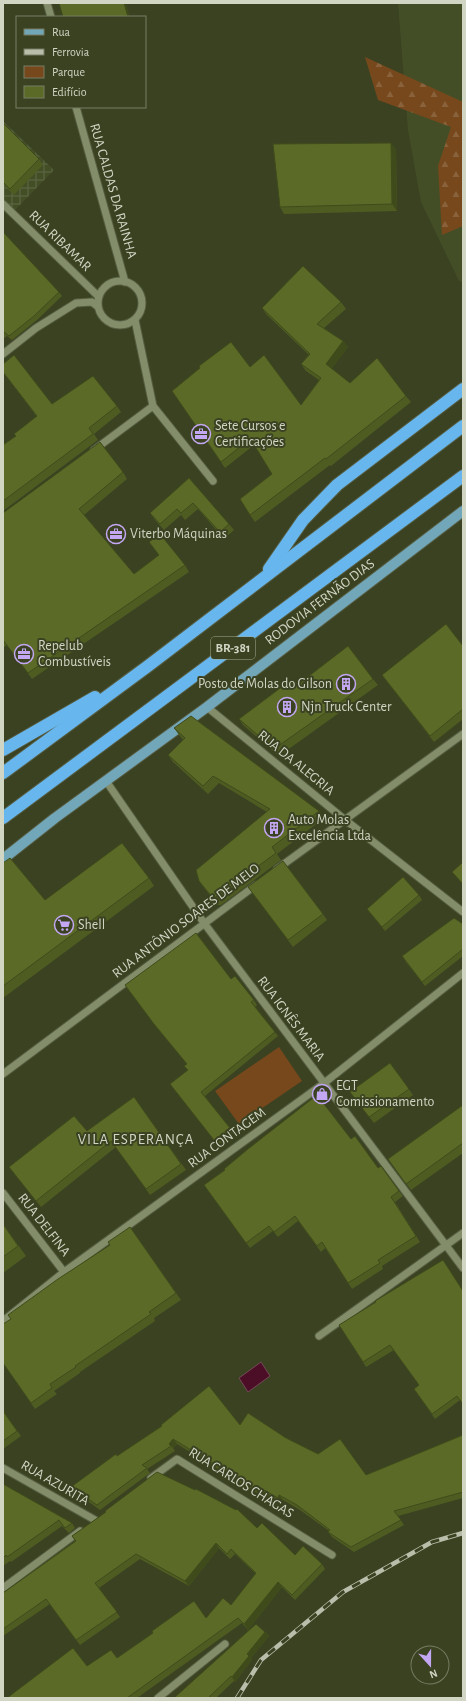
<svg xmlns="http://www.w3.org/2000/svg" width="466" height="1701" font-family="'Alegreya Sans',sans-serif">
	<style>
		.built { fill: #444e26 }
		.industrial { fill: url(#industrial-grid) }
		.green { fill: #77481c }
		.forest { fill: url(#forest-firs) }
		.water { fill: #4c0e27; stroke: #744a56 }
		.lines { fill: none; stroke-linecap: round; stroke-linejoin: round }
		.minor-casing { stroke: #565d41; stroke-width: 9 }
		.major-casing { stroke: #565d41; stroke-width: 12 }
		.highway-casing { stroke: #565d41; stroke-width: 14 }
		.minor { stroke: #838d6a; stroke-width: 7 }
		.major { stroke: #72a6b9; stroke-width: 10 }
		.highway { stroke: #67b6ed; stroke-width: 12 }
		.rail-casing { stroke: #b8beaa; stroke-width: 4.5 }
		.rail { stroke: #3a4222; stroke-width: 3; stroke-dasharray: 9; stroke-linecap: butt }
		.wall { fill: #4e5c22 }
		.shaded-wall { fill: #404b1b }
		.building { fill: #5b6b27; stroke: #404b1b }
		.labels { text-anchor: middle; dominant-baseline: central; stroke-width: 4; stroke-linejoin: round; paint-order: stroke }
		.shield { fill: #3a4222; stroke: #a4aa93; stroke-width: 1 }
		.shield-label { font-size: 13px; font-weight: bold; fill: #d1d6c4 }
		.street-label { font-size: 14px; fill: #d1d6c4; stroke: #3a4222 }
		.poi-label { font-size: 14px; fill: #d1d6c4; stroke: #3a4222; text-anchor: start }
		.neighbourhood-label { font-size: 15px; letter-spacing: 1px; fill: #d1d6c4; stroke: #3a4222 }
	</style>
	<defs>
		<pattern id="industrial-grid" width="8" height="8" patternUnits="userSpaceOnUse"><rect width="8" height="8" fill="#444e26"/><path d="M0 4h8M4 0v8" fill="none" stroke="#5e6744"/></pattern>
		<pattern id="forest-firs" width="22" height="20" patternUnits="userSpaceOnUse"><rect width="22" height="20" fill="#77481c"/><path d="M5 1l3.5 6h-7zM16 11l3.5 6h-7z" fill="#89623b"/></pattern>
	</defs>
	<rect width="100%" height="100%" fill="#3a4222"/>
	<!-- built -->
	<polygon class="built" points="398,3 463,3 463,282 459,281 421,202 408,130"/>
	<!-- industrial -->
	<polygon class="industrial" points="3,121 54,170 11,214 3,205"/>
	<!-- green -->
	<polygon class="green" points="279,1047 302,1081 239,1124 215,1091"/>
	<!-- forest -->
	<polygon class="forest" points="365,57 463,102 463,226 442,235 438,166 451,127 378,100"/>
	<!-- water -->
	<polygon class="water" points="261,1362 270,1376 248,1392 239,1378"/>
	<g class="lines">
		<defs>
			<g id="minor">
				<polyline points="47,3 51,17"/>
				<polyline points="76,107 125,282"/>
				<polyline points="3,204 98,296"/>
				<circle cx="120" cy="303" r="22"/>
				<polyline points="135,320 153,406 213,481"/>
				<polyline points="3,354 36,328 76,303 92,302 97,306"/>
				<polyline points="94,450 153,406"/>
				<polyline points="207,707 344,819 463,912"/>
				<polyline points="106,781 204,923 463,1268"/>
				<polyline points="277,869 463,734"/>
				<polyline points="3,1074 256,885"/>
				<polyline points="3,1193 64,1272"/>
				<polyline points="3,1321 64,1272 323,1084 463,973"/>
				<polyline points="319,1336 463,1233"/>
				<polyline points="3,1468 95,1520"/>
				<polyline points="151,1478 177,1459 332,1555"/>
				<polyline points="3,1588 80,1531"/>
				<polyline points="158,1698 225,1644"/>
			</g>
			<polyline id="major" points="3,859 55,818 207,707 463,511"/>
			<g id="highway">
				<polyline points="269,569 303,520 337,485 463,389"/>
				<polyline points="3,750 95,697"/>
				<polyline points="3,773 148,666 463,426"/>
				<polyline points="3,818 463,476"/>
			</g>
		</defs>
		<!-- minor casing -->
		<use href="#minor" class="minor-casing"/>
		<!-- major casing -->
		<use href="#major" class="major-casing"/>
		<!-- highway casing -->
		<use href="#highway" class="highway-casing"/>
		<!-- minor -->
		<use href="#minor" class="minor"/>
		<!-- major -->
		<use href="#major" class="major"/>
		<!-- highway -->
		<use href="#highway" class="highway"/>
		<defs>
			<polyline id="rail" points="237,1698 261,1660 343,1592 432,1542 463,1533"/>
		</defs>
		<!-- rail casing -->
		<use href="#rail" class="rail-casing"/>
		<!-- rail -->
		<use href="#rail" class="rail"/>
	</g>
	<!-- wall -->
	<g class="wall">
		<polygon points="3,123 39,159 43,165 14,195 3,184"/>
		<polygon points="396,149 397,211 284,214 280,207"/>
		<polygon points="3,234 59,292 62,296 37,320 12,340 7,336 3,339"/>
		<polygon points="341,302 346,309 324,328 343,341 348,347 331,369 350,383 406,396 411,402 331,466 330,465 255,522 250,515 272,474 258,451 254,445 225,468 172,391 200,368 250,367 301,405 319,380 306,371 301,364 309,355 267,315 262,308"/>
		<polygon points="3,364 52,404 117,406 121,412 94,434 98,440 3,511 3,445 16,436 37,417 3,372"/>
		<polygon points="123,472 127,479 84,515 134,574 159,555 149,542 185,565 189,572 32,679 7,645 3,648 3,513"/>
		<polygon points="189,478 229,524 234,530 224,539 198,509 185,520 181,515 164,530 155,520 150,513"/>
		<polygon points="463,646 463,719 434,742 382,675"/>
		<polygon points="373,679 378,685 279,756 243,725 239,719 292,689"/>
		<polygon points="174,728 319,811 324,818 277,854 281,860 221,905 217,905 199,881 267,812 219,783 208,794 173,762 168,755 183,740 179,735"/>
		<polygon points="3,863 45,900 149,878 154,886 3,998"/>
		<polygon points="248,887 323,914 327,920 293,947"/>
		<polygon points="419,895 422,900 385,931 367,909"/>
		<polygon points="463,924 463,956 425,986 405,961"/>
		<polygon points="231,979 254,1000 257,1005 255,1007 278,1036 205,1096 233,1133 218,1145 170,1084 188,1070 184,1066 187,1064 158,1029 125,985"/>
		<polygon points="390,1063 413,1095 374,1123 350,1092"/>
		<polygon points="134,1097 186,1170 150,1195 116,1147 41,1207 9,1167 87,1131"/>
		<polygon points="463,1105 463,1153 411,1190 393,1166"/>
		<polygon points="351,1139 399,1191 403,1196 395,1202 420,1242 382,1266 383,1269 352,1289 325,1248 321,1252 298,1221 278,1237 273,1231 250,1248 204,1185"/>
		<polygon points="3,1224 26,1256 3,1273"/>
		<polygon points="130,1227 181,1300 154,1318 155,1321 80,1372 80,1373 54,1391 57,1394 35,1409 3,1363 11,1319 110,1245"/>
		<polygon points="463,1290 460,1400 435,1419 414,1389 419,1385 394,1350 366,1367 363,1362"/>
		<polygon points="3,1411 21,1436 3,1449"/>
		<polygon points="240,1425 286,1438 318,1454 366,1475 463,1435 463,1498 398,1516 404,1525 354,1552 332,1537 328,1532 329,1531 300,1510 283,1500 282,1503 260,1491 259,1494 177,1444 173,1448 175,1451 147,1469 150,1473 100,1510 75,1492 71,1487 162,1426"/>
		<polygon points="3,1484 72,1523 75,1528 69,1533 62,1526 11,1562 10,1561 3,1566"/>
		<polygon points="105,1511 257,1528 295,1555 322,1564 325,1569 295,1600 282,1587 248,1630 242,1623 137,1698 7,1698 87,1666 117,1658 206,1618 231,1605 256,1574 235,1554 230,1559 219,1548 189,1586 140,1559 99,1588 120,1617 80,1645 50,1604 3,1636 3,1593 75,1541 72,1536 106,1512"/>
		<polygon points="265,1632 269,1636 251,1658 252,1660 235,1682 234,1681 216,1698 174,1698"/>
	</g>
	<!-- shaded-wall -->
	<g class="shaded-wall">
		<polygon points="124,3 126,3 130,17 128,17"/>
		<polygon points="391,143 396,149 397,211 392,204"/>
		<polygon points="343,341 348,347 330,371 326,364"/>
		<polygon points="173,1439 177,1444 173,1448 169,1444"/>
		<polygon points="257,1486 260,1491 259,1494 255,1489"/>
		<polygon points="279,1495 283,1500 282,1503 278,1498"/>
		<polygon points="216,1543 219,1548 189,1586 185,1581"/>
		<polygon points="278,1582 282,1587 248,1630 244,1624"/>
		<polygon points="265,1632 269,1636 251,1658 252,1660 235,1682 232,1677 247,1654"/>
	</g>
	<!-- building -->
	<g class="building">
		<polygon points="59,3 124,3 128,17 63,17"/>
		<polygon points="3,123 39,159 10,189 3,182"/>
		<polygon points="391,143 392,204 280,207 273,144"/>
		<polygon points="4,233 59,292 34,316 9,336 4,332 3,333 3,234"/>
		<polygon points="303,266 341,302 317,324 343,341 326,364 350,383 377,358 406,396 326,459 325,458 250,515 240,499 272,474 258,451 250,439 221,462 172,391 200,368 199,366 231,342 250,367 264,355 301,405 321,378 301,364 310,354 262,308"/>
		<polygon points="14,355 52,404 93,376 117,406 89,428 93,434 3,501 3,445 16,436 14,434 37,416 3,372 3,364"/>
		<polygon points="100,442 123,472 79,509 134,574 159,555 149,542 160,534 185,565 28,673 3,640 3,513"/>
		<polygon points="189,478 229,524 220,532 193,503 181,513 177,509 160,524 150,513"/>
		<polygon points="446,624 463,646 463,709 430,736 382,675"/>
		<polygon points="348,646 373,679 274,749 239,719 287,683 292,689"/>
		<polygon points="191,716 319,811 272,847 276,853 216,897 212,897 199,881 196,870 270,809 213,776 203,786 168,755 185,738 174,728"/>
		<polygon points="122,843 149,878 3,986 3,863 10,858 45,900"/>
		<polygon points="283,861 323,914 288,940 248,887"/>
		<polygon points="463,862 463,884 452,872"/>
		<polygon points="403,877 419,895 382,927 367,909"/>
		<polygon points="454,918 463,924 463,949 422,982 402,956"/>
		<polygon points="196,933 231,979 235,976 254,1000 251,1002 275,1032 201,1092 230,1128 214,1140 170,1084 188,1070 184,1066 187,1064 154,1024 125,985"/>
		<polygon points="390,1063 409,1089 369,1117 350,1092"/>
		<polygon points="317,1095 351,1139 355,1136 378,1168 381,1166 399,1191 391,1197 416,1236 378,1260 380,1263 348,1283 322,1242 317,1246 295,1216 274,1232 269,1226 246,1243 204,1185 225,1170 224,1169 248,1149"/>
		<polygon points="134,1097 181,1164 146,1189 111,1141 36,1201 9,1167 74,1116 87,1131"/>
		<polygon points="463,1105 463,1143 406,1184 388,1159"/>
		<polygon points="3,1224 18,1246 3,1257"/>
		<polygon points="130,1227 176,1293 149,1312 151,1314 75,1366 76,1367 50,1384 52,1388 31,1403 3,1363 3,1324 11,1319 8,1315 58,1279 110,1245 108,1242"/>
		<polygon points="443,1260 463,1291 463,1404 457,1396 432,1414 414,1389 419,1385 390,1345 363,1362 339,1325 376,1302 375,1301"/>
		<polygon points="209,1386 240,1425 248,1413 286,1438 318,1454 340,1439 366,1475 463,1435 463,1492 394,1511 401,1520 351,1547 328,1532 330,1530 297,1505 279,1495 278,1498 257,1486 255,1489 173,1439 169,1444 171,1446 142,1465 147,1468 97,1505 71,1487 116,1454 117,1456 162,1426 161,1425"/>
		<polygon points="3,1411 17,1431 3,1441"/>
		<polygon points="157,1472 195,1490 196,1489 236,1510 237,1509 257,1528 262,1523 295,1555 303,1546 322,1564 292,1595 278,1582 244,1624 238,1618 127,1698 7,1698 73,1648 87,1666 111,1650 117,1658 153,1633 152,1631 194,1601 206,1618 223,1598 231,1605 256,1573 231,1549 227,1554 216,1543 185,1581 136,1554 95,1583 117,1612 76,1640 46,1599 3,1629 3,1593 76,1541 72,1536 106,1512 105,1511"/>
		<polygon points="3,1484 72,1523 65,1528 59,1520 7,1557 6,1555 3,1558"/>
		<polygon points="256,1624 265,1632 247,1654 249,1656 232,1677 231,1676 208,1698 174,1698"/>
	</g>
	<!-- icons -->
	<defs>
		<symbol id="office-ring" viewBox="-11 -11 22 22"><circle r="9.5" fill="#3a4222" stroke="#c3a7f2" stroke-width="1.5"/><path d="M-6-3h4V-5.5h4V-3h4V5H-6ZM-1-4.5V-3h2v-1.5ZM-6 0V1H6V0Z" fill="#c3a7f2"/></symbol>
		<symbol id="building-ring" viewBox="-11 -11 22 22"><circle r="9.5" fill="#3a4222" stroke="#c3a7f2" stroke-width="1.5"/><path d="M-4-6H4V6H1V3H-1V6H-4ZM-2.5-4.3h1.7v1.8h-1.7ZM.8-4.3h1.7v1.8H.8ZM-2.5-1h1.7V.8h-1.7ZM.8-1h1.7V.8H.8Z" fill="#c3a7f2"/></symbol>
		<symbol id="supermarket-ring" viewBox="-11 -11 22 22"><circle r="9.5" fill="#3a4222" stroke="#c3a7f2" stroke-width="1.5"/><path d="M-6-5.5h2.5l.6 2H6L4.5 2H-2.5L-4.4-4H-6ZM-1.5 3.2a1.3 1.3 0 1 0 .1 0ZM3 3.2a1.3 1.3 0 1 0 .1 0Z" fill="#c3a7f2"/></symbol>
		<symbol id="shop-ring" viewBox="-11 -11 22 22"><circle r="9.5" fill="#3a4222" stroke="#c3a7f2" stroke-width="1.5"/><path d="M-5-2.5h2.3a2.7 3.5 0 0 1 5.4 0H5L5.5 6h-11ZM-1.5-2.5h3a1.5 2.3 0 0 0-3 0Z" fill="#c3a7f2"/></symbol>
	</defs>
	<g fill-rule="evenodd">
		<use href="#office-ring" x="190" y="423" width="22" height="22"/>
		<use href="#office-ring" x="105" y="523" width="22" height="22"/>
		<use href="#office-ring" x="13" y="643" width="22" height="22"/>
		<use href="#building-ring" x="335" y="673" width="22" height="22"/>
		<use href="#building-ring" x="276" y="696" width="22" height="22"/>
		<use href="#building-ring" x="263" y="817" width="22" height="22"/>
		<use href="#supermarket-ring" x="53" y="914" width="22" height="22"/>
		<use href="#shop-ring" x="311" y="1083" width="22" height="22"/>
	</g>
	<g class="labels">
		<!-- shield labels -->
		<rect class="shield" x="211" y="637" width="44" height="22" rx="3"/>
		<g class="shield-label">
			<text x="233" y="648">BR-381</text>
		</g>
		<!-- street labels -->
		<g class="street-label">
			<text transform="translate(113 191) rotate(74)">RUA CALDAS DA RAINHA</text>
			<text transform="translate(60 241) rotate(44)">RUA RIBAMAR</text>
			<text transform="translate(320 602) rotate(-37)">RODOVIA FERNÃO DIAS</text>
			<text transform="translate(296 763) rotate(39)">RUA DA ALEGRIA</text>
			<text transform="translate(186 921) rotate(-37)">RUA ANTÔNIO SOARES DE MELO</text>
			<text transform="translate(291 1019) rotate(53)">RUA IGNÊS MARIA</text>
			<text transform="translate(227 1138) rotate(-36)">RUA CONTAGEM</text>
			<text transform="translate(44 1225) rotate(52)">RUA DELFINA</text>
			<text transform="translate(55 1483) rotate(30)">RUA AZURITA</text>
			<text transform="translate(241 1483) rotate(32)">RUA CARLOS CHAGAS</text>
		</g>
		<!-- poi labels -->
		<g class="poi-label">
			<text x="215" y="426">Sete Cursos e<tspan x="215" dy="16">Certificações</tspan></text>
			<text x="130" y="534">Viterbo Máquinas</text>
			<text x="38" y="646">Repelub<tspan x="38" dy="16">Combustíveis</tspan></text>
			<text x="332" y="684" text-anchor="end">Posto de Molas do Gilson</text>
			<text x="301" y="707">Njn Truck Center</text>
			<text x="288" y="820">Auto Molas<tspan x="288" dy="16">Excelência Ltda</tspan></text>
			<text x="78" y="925">Shell</text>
			<text x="336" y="1086">EGT<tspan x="336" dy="16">Comissionamento</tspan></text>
		</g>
		<!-- neighbourhood labels -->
		<g class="neighbourhood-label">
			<text x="136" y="1139">VILA ESPERANÇA</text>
		</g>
	</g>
	<!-- border -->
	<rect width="466" height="1701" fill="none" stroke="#d1d6c4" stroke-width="8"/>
	<!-- legend -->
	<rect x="16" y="16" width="130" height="92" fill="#3a4222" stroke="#767d63"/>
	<rect x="24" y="29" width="20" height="6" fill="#72a6b9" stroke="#767d63"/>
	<text x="52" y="36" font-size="12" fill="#d1d6c4">Rua</text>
	<rect x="24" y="49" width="20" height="6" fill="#b8beaa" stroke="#767d63"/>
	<text x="52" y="56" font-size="12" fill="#d1d6c4">Ferrovia</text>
	<rect x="24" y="66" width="20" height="12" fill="#77481c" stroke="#767d63"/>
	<text x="52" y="76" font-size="12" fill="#d1d6c4">Parque</text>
	<rect x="24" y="86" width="20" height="12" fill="#5b6b27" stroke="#767d63"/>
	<text x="52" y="96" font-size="12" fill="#d1d6c4">Edifício</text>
	<!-- north arrow -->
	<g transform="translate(430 1665) rotate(159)"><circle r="19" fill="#3a4222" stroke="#767d63"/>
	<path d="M0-3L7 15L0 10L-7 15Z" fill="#c3a7f2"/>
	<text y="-6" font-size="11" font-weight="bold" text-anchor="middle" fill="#d1d6c4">N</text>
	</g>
</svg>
